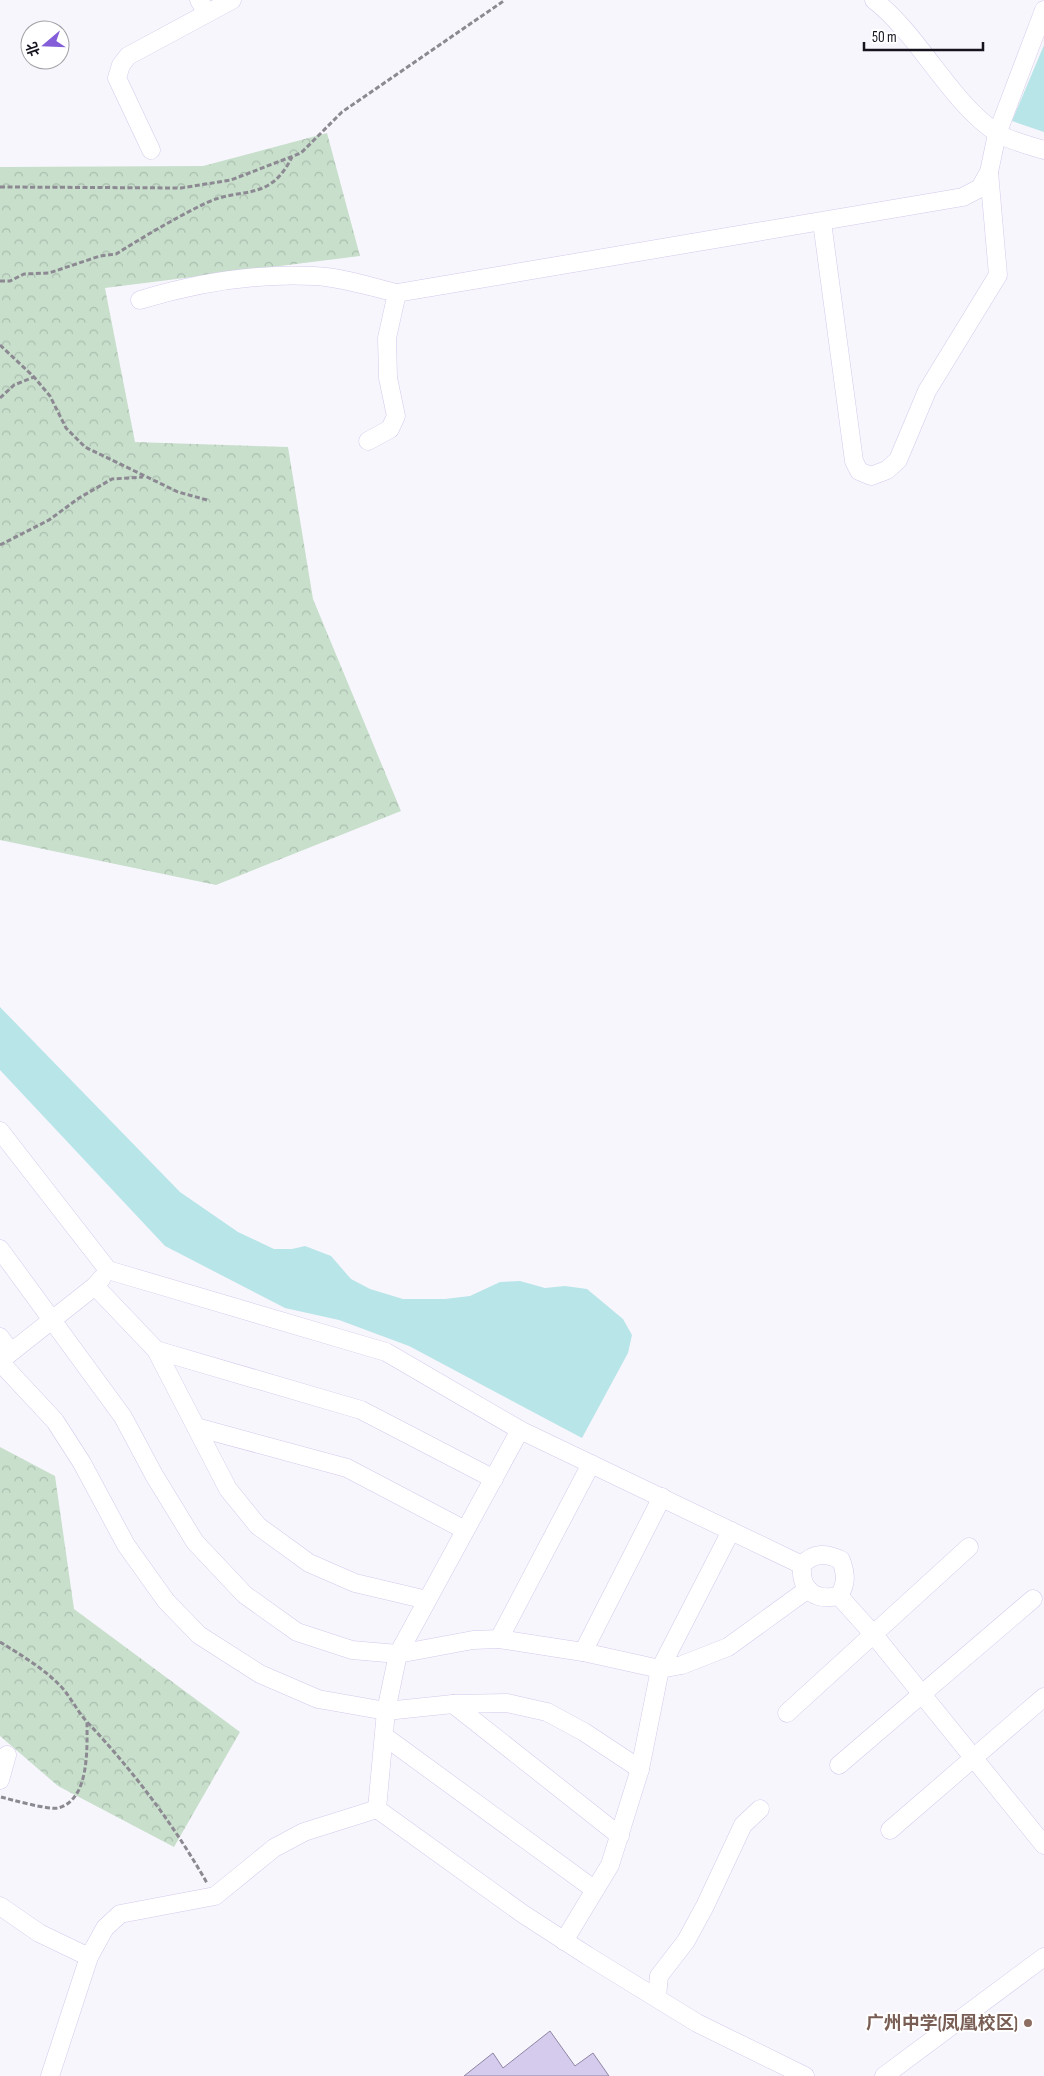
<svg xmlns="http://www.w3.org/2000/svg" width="1044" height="2076" font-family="'Sofia Sans Condensed','Noto Sans SC',sans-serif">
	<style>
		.forest { fill: url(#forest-crowns) }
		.water { fill: #b8e5e8 }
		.building { fill: #d5cbec; stroke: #8f85a5 }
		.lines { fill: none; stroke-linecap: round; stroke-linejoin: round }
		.minor-casing { stroke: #d4c9ec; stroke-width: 19 }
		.path { stroke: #8c8992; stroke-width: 3; stroke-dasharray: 5 2.5; stroke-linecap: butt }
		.minor { stroke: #fff; stroke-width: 18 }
		.education-dot { fill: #8d6e63; stroke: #fff; stroke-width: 2 }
		.labels { text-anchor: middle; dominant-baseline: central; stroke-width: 4; stroke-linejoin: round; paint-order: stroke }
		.education-label { font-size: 18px; font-weight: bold; fill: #785e54; stroke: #fff; text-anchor: end }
	</style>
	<defs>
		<pattern id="forest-crowns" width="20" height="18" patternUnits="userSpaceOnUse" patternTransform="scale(1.25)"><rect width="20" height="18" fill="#c8dfcc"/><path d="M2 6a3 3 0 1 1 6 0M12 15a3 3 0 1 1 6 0" fill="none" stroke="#abbeaf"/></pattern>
	</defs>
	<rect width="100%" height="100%" fill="#f8f6fd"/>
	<!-- forest -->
	<g class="forest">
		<polygon points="327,133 360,256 105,288 135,442 288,447 313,599 401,811 216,885 0,840 0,167 203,166"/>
		<polygon points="0,1447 55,1476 74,1609 240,1732 174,1847 58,1786 0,1736"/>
	</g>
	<!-- water -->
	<g class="water">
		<polygon points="1044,45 1044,132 1012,121"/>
		<polygon points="0,1007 180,1192 238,1232 274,1249 292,1249 305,1246 331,1256 351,1279 370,1289 403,1299 445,1299 470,1296 500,1282 520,1281 545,1288 565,1286 587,1289 623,1319 632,1335 628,1353 582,1438 409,1346 339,1320 285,1308 165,1246 0,1070"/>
	</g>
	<!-- building -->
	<polygon class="building" points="550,2031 575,2066 593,2053 609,2076 464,2076 493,2053 503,2068"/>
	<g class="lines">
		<defs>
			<g id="minor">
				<polyline points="199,0 207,13"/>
				<path d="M 874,0 C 920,36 950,102 997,133 C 1010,141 1029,145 1044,150"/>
				<polyline points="151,150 117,78 121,65 128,56 232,0"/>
				<polyline points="822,222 854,461 859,471 871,476 887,470 898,460 927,391 998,275 989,172"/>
				<path d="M 140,300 C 196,283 255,273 314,276 C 341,277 371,287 397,293 L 963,197 L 980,188 L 989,172 L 997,134 L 1044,10"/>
				<polyline points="368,441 390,429 396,416 388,378 387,338 397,293"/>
				<path d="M 0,1131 L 108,1270 L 386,1352 L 520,1430 L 802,1565 C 800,1591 815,1601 839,1596 L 874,1635 L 1044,1845"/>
				<polyline points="0,1249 123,1417 154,1475 195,1542 245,1595 297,1632 352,1650 398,1654 473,1640 499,1639 583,1652 660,1669 682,1665 728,1647 808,1589"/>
				<polyline points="95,1286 156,1350 228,1489 258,1526 309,1563 355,1583 427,1600"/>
				<polyline points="0,1337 11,1352"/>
				<polyline points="156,1350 361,1410 494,1479"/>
				<polyline points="0,1361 95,1286 102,1278"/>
				<polyline points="0,1362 55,1421 82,1463 126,1545 166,1601 199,1635 260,1674 318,1699 386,1711 453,1704 507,1703 547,1712 584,1732 640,1769"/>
				<polyline points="196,1427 347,1468 465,1530"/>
				<polyline points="520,1430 398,1654 386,1711 377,1809 523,1914 588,1956 697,2023 805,2076"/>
				<path d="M 802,1565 C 814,1552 826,1553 841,1560 C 846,1574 847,1583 839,1596"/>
				<polyline points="499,1639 591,1464"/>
				<polyline points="583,1652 662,1497"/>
				<polyline points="453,1704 620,1836"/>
				<polyline points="787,1713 969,1547"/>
				<polyline points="384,1736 595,1890"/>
				<polyline points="839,1765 1033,1599"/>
				<polyline points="0,1780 7,1755"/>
				<polyline points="890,1830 1044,1697"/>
				<polyline points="0,1906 39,1933 89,1957"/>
				<polyline points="564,1941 610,1865 640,1769 660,1669 731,1531"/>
				<polyline points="657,1997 659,1976 686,1941 705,1906 743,1825 760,1809"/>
				<polyline points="50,2076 89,1957 105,1928 120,1914 215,1896 274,1848 304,1832 377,1809"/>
				<polyline points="884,2076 1044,1957"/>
			</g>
		</defs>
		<!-- minor casing -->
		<use href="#minor" class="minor-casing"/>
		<!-- path -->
		<g class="path">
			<polyline points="0,187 181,188 231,180 301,153 342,112 505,0"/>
			<path d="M 0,281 L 10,281 L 24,274 L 49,273 L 100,256 L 116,254 C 145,236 175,218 206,203 C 242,186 269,203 292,157"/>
			<polyline points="0,345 34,377 50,396 66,428 85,447 178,492 207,500"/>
			<polyline points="0,398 14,385 34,377"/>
			<polyline points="0,545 49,520 79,498 112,479 143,477"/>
			<path d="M 0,1642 C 21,1655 48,1671 64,1690 C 73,1701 79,1714 89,1724 C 134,1772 174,1825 207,1883"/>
			<path d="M 1,1797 C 12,1800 49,1810 58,1808 C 90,1800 87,1747 87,1722"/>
		</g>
		<!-- minor -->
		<use href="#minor" class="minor"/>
	</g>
	<!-- markers -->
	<circle class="education-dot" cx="1028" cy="2023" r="5"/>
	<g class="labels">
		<!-- education labels -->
		<g class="education-label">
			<text x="1018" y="2023">广州中学(凤凰校区)</text>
		</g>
	</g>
	<!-- north arrow -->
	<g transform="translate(45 45) rotate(251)"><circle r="24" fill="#ffffff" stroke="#a2a0a5"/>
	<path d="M0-4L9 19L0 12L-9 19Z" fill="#845ed8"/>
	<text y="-8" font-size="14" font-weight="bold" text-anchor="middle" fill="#16121e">北</text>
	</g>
	<!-- scale -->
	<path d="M864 42v8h119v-8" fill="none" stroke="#16121e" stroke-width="2.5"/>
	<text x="872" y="42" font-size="15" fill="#16121e" stroke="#ffffff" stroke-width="4" paint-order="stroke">50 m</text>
</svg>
